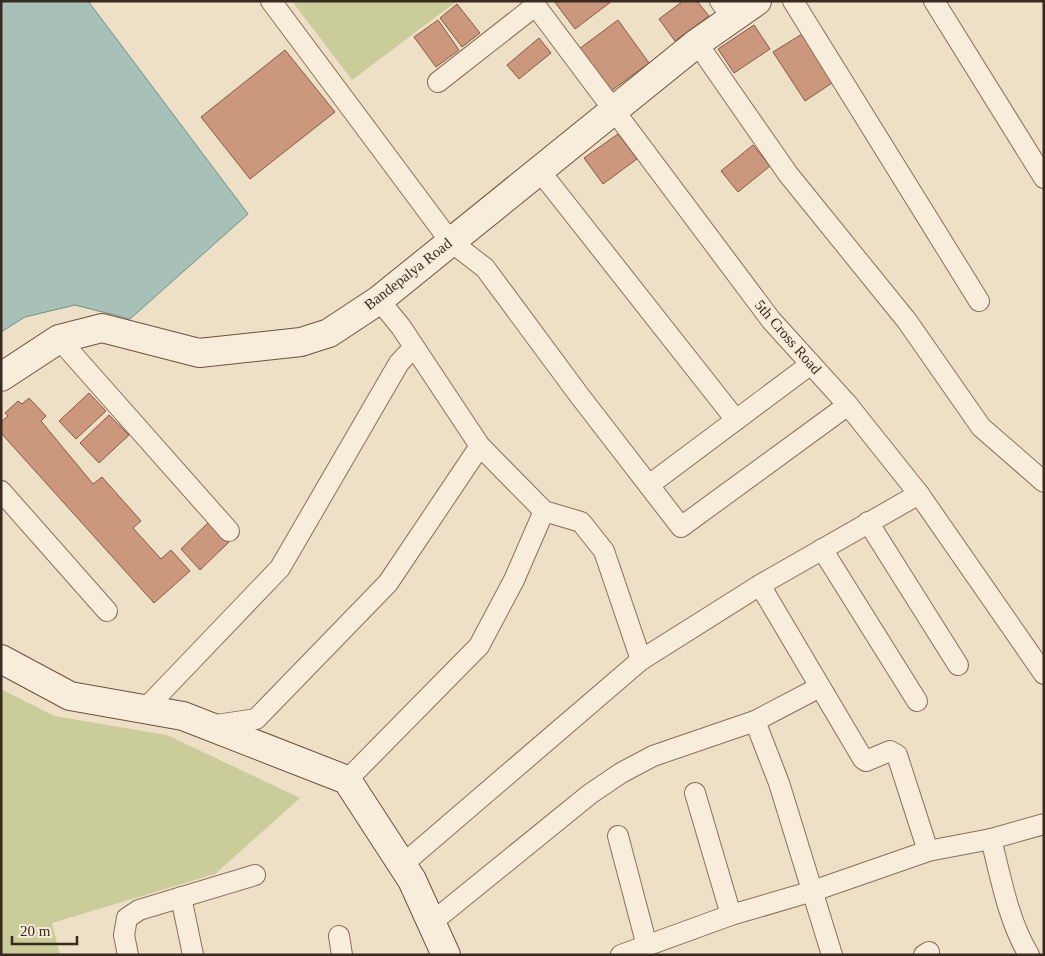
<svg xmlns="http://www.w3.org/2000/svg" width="1045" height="956" font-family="Georgia,serif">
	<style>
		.green { fill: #cacc9a }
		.water { fill: #a8c1b8; stroke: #6e9085 }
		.building { fill: #cb977d; stroke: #885843 }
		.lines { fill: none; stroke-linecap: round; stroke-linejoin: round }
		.street-casing { stroke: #89705c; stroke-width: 22 }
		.secondary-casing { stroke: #6b523f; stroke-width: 30 }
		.street { stroke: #f8edda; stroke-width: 20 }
		.secondary { stroke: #f8edda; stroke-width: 28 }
		.labels { text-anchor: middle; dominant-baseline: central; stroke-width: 4; stroke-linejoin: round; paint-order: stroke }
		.street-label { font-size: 15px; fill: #392a20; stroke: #f5ead6 }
	</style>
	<rect width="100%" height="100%" fill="#eedfc7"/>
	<!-- green -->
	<g class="green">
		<polygon points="292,1 457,1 352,80"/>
		<polygon points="1,689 54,716 167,735 300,798 215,874 52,923 60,955 1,955"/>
	</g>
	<!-- water -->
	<polygon class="water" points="1,1 88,1 248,214 130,319 75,305 25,317 1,332"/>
	<!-- building -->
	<g class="building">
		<polygon points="554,1 612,1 575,29"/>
		<polygon points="683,1 697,1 709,16 675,41 659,19"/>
		<polygon points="457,4 480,33 462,47 440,18"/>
		<polygon points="438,20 459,50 436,67 414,37"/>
		<polygon points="618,20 649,63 611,91 579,49"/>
		<polygon points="754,25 770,49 734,73 718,49"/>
		<polygon points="807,31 838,79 805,101 773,52"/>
		<polygon points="539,38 551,53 519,79 507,65"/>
		<polygon points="285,50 335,112 250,179 201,117"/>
		<polygon points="618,134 637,159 603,184 584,158"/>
		<polygon points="753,145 770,166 738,192 721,171"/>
		<polygon points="89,393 106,411 76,439 59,421"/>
		<polygon points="29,398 46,416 41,421 93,484 102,477 141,521 133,528 161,559 171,550 190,571 154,603 1,433 1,422 8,416 5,413 18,401 22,404"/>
		<polygon points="109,415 129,435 99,463 80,443"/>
		<polygon points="210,521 229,542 200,570 181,549"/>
	</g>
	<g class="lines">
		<defs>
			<g id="street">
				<polyline points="271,1 450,241 485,268 579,395 681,527 848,405"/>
				<polyline points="532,1 771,320 848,405 919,494 1044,674"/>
				<polyline points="720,1 732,18"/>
				<polyline points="793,1 979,301"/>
				<polyline points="934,1 1044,178"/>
				<polyline points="697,43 788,174 907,321 981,427 1044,482"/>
				<polyline points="438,82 535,6"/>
				<polyline points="539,170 736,420"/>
				<polyline points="379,300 401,327 480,446 544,511 581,522 604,551 641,660"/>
				<polyline points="59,339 229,531"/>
				<polyline points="649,485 811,364"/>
				<polyline points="1,491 107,611"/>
				<polyline points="868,522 958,665"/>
				<polyline points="822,549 917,701"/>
				<polyline points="760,585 863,759 866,761 890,751 897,755 928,851"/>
				<polyline points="820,687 755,721 779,783 832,955"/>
				<polyline points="145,709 280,568 399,363 414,347"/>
				<polyline points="210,726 256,719 388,583 480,446"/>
				<polyline points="347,780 479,646 514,580 544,511"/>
				<polyline points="618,836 647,946"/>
				<path d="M 991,839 C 1001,878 1008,920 1029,955"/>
				<polyline points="402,865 641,660 760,585 919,494"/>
				<polyline points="181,897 193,955"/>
				<polyline points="731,915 813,891 928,851 991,839 1044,824"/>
				<polyline points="431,923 590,794 621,773 653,756 755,721"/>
				<polyline points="339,936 342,955"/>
				<polyline points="128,955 124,935 127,918 139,910 255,875"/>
				<polyline points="621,955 731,915 695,793"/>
				<polyline points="924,955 929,952"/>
			</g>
			<g id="secondary">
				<polyline points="1,377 59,339 102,328 199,353 301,342 329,333 379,300 697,43 757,1"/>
				<polyline points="1,659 70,696 183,716 347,780 412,880 446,955"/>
			</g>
		</defs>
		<!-- street casing -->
		<use href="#street" class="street-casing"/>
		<!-- secondary casing -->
		<use href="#secondary" class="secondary-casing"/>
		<!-- street -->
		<use href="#street" class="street"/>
		<!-- secondary -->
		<use href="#secondary" class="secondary"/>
	</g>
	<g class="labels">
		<!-- street labels -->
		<g class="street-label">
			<text transform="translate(408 274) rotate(-38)">Bandepalya Road</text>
			<text transform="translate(788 337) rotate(49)">5th Cross Road</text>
		</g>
	</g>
	<!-- border -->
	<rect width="1045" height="956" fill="none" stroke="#392a20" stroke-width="5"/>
	<!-- scale -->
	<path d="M12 936v8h65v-8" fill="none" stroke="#392a20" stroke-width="2.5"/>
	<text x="20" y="936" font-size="15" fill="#392a20" stroke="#f5ead6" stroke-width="4" paint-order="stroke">20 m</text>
</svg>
